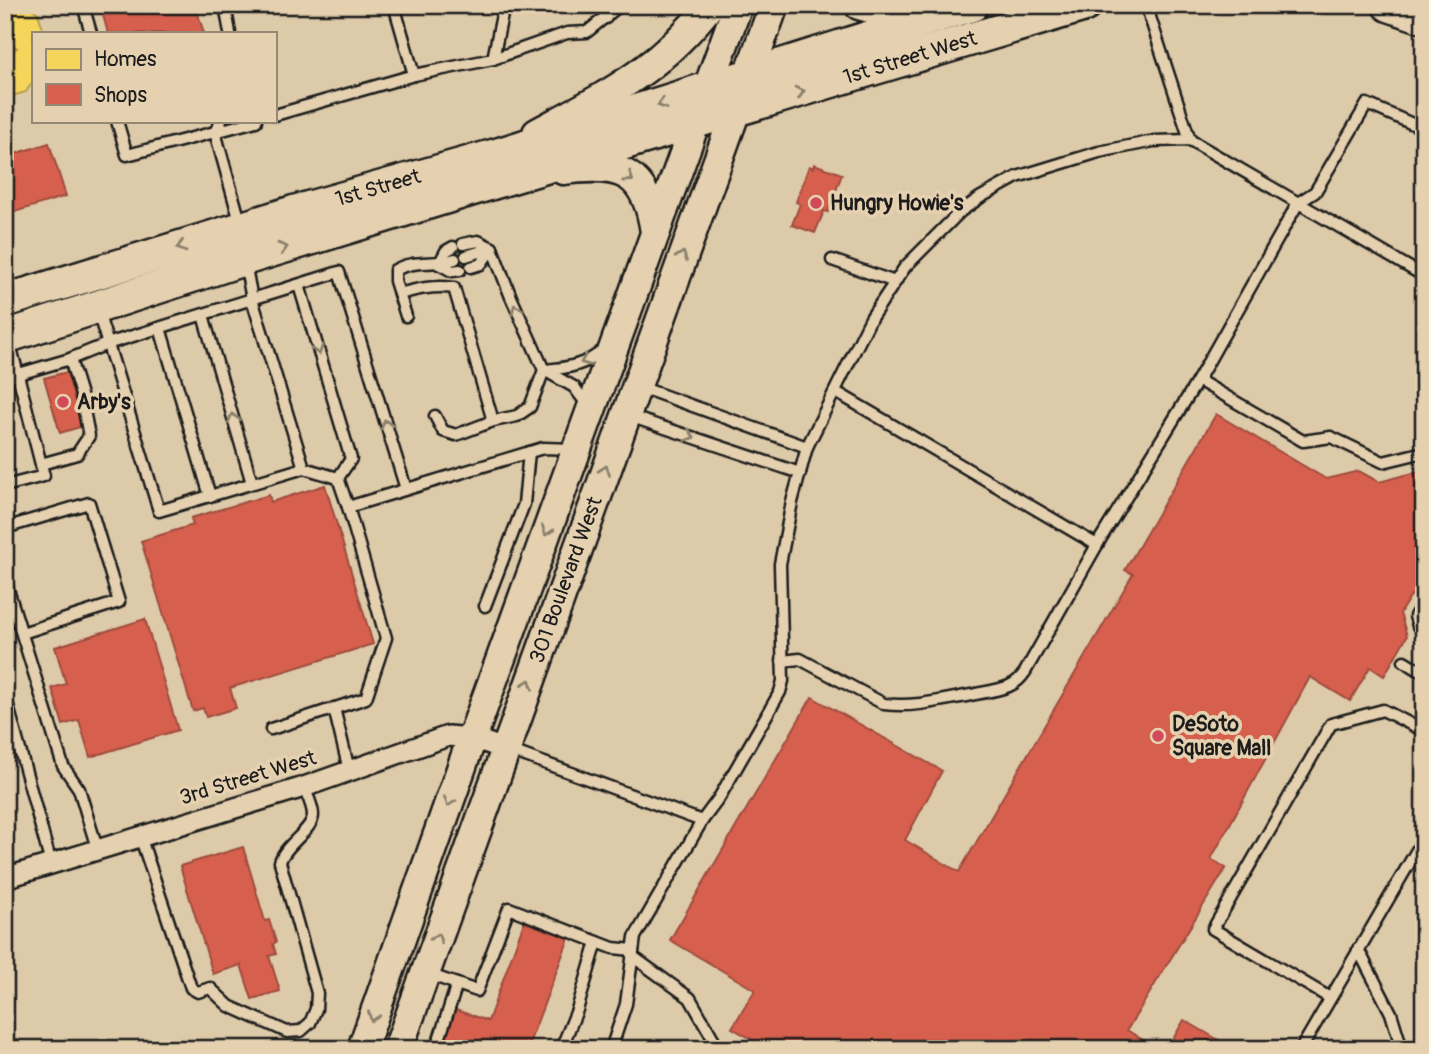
<svg xmlns="http://www.w3.org/2000/svg" width="1429" height="1054" font-family="Pangolin,sans-serif">
	<style>
		.homes { fill: #f6d55c; stroke: #b59e49; stroke-width: 2 }
		.shops { fill: #d6604d; stroke: #9e4c3e; stroke-width: 2 }
		.lines { fill: none; stroke-linecap: round; stroke-linejoin: round }
		.lane-casing { stroke: #1c1c1c; stroke-width: 15 }
		.street-casing { stroke: #1c1c1c; stroke-width: 24 }
		.secondary-casing { stroke: #1c1c1c; stroke-width: 33 }
		.primary-casing { stroke: #1c1c1c; stroke-width: 37 }
		.lane { stroke: #e5d1af; stroke-width: 10 }
		.street { stroke: #e5d1af; stroke-width: 19 }
		.secondary { stroke: #e5d1af; stroke-width: 28 }
		.primary { stroke: #e5d1af; stroke-width: 32 }
		.oneway { stroke: #8b806d }
		.poi-dot { fill: #d1495b; stroke: #e5d1af; stroke-width: 2.5 }
		.labels { text-anchor: middle; dominant-baseline: central; stroke-width: 7; stroke-linejoin: round; paint-order: stroke }
		.street-label { font-size: 21px; fill: #1c1c1c; stroke: #e5d1af }
		.poi-label { font-size: 21px; font-weight: bold; fill: #1c1c1c; stroke: #e5d1af; text-anchor: start }
	</style>
	<rect width="100%" height="100%" fill="#ddcaa9"/>
	<filter id="ink" filterUnits="userSpaceOnUse"><feTurbulence type="fractalNoise" baseFrequency=".0143" numOctaves="2"/><feDisplacementMap in="SourceGraphic" scale="14" xChannelSelector="R" yChannelSelector="G"/><feConvolveMatrix kernelMatrix="1 2 1 2 8 2 1 2 1" color-interpolation-filters="sRGB"/></filter>
	<g filter="url(#ink)">
		<!-- homes -->
		<polygon class="homes" points="12,5 27,5 38,13 44,33 33,33 33,81 26,92 5,98 5,53 6,51 11,52 17,48 5,37 5,7"/>
		<!-- shops -->
		<g class="shops">
			<polygon points="109,5 203,5 198,14 204,33 108,33 101,8"/>
			<polygon points="49,143 66,196 5,215 5,157"/>
			<polygon points="814,164 842,174 828,212 824,211 815,233 792,225 800,204 796,202 809,166 813,168"/>
			<polygon points="67,372 83,426 60,433 44,378"/>
			<polygon points="1216,414 1326,479 1359,471 1379,482 1424,470 1424,602 1411,595 1400,613 1407,636 1384,676 1370,667 1350,701 1310,677 1211,859 1226,868 1127,1030 1157,1049 769,1049 732,1028 755,990 670,940 812,697 942,771 905,840 959,872 1133,574 1125,570"/>
			<polygon points="325,485 373,644 230,688 236,708 206,717 203,708 193,711 141,541 193,525 191,518 269,495 271,502"/>
			<polygon points="145,619 178,730 90,757 79,720 63,725 52,688 66,684 55,647"/>
			<polygon points="243,847 265,921 269,920 276,942 273,944 276,954 269,956 280,991 252,999 241,965 213,974 180,866"/>
			<polygon points="524,922 569,938 527,1049 456,1049 439,1042 453,1009 488,1021"/>
			<polygon points="1184,1020 1234,1049 1167,1049"/>
		</g>
		<g class="lines">
			<defs>
				<g id="lane">
					<polyline points="83,5 91,33"/>
					<polyline points="225,5 230,33"/>
					<polyline points="394,5 414,75"/>
					<polyline points="601,5 606,18"/>
					<polyline points="1146,5 1190,140"/>
					<polyline points="493,59 504,5"/>
					<polyline points="275,115 414,75 493,59 567,33 587,32 620,5"/>
					<polyline points="117,121 127,155 215,132 221,121"/>
					<polyline points="241,225 215,132 256,121"/>
					<polyline points="463,244 478,241 492,248 511,297 544,370 574,387 589,407"/>
					<polyline points="466,256 492,248"/>
					<polyline points="832,260 895,282"/>
					<polyline points="245,263 252,299 304,468 338,478 348,507"/>
					<polyline points="439,264 446,251 453,247"/>
					<polyline points="439,264 452,271 460,270"/>
					<polyline points="471,267 481,264 492,248"/>
					<polyline points="299,285 351,459 338,478"/>
					<path d="M 399,294 C 418,289 434,285 454,288 L 493,421"/>
					<polyline points="98,312 159,511 304,468"/>
					<polyline points="203,315 252,483"/>
					<path d="M 406,316 L 395,281 L 395,270 C 414,259 434,266 455,259"/>
					<polyline points="160,328 210,496"/>
					<path d="M 545,370 C 567,368 588,365 604,349"/>
					<polyline points="5,378 70,359 107,344 339,272 406,489"/>
					<polyline points="1198,380 1303,441 1331,437 1383,462 1424,452"/>
					<polyline points="640,387 807,447"/>
					<polyline points="836,392 1097,545"/>
					<polyline points="435,416 443,431 456,435 493,421 517,416 530,407 544,370"/>
					<polyline points="629,416 800,473"/>
					<polyline points="41,464 77,454 89,436 81,395 70,359"/>
					<polyline points="5,486 44,476 9,340"/>
					<polyline points="5,528 89,503 119,602 22,633"/>
					<polyline points="5,580 63,766 79,789 97,848"/>
					<polyline points="1424,602 1415,616 1418,626 1424,632"/>
					<polyline points="485,606 524,504 529,452"/>
					<path d="M 782,661 L 800,659 L 884,704 C 913,708 943,700 971,695 C 983,692 997,691 1009,686 C 1016,683 1021,678 1025,672 L 1101,538 L 1198,380 L 1298,203 L 1315,192 L 1367,104 L 1424,129"/>
					<polyline points="1404,661 1424,673"/>
					<polyline points="5,695 51,864"/>
					<polyline points="334,708 349,770"/>
					<polyline points="271,729 366,698 386,638 348,507 543,448 574,449"/>
					<polyline points="509,750 702,821 719,798 780,692 783,681 780,564 792,502 807,447 871,318 905,267 961,211 981,197 1017,177 1099,152 1154,141 1190,140 1424,276"/>
					<path d="M 140,836 L 191,988 L 198,992 L 210,988 L 229,1006 L 287,1032 L 301,1031 L 310,1023 L 316,1009 L 317,993 L 280,862 C 284,845 313,830 313,815 C 313,806 307,795 304,787"/>
					<polyline points="1358,949 1391,1013 1402,1049"/>
					<polyline points="632,956 690,998 719,1049"/>
					<polyline points="428,974 477,991 509,908 613,948 633,950"/>
					<polyline points="1330,998 1213,929 1331,724 1383,710 1424,731"/>
					<polyline points="5,1035 9,1049"/>
					<polyline points="436,1049 457,984"/>
					<polyline points="561,1049 577,1010 597,942"/>
					<polyline points="611,1049 626,1004 635,937 702,821"/>
					<polyline points="1301,1049 1424,838"/>
				</g>
				<polyline id="street" points="5,878 304,787 448,736 472,738 505,749"/>
				<g id="secondary">
					<polyline points="859,5 877,10 934,15"/>
					<path d="M 537,133 C 607,95 660,70 710,5"/>
					<path d="M 563,170 C 621,163 646,170 655,232"/>
					<polyline points="362,1049 472,738 738,5"/>
					<polyline points="398,1049 774,5"/>
				</g>
				<g id="primary">
					<polyline points="1389,5 1424,17"/>
					<polyline points="5,301 294,212 500,154 972,5"/>
					<polyline points="5,337 244,259 515,176 1085,5"/>
				</g>
			</defs>
			<!-- lane casing -->
			<use href="#lane" class="lane-casing"/>
			<!-- street casing -->
			<use href="#street" class="street-casing"/>
			<!-- secondary casing -->
			<use href="#secondary" class="secondary-casing"/>
			<!-- primary casing -->
			<use href="#primary" class="primary-casing"/>
			<!-- lane -->
			<use href="#lane" class="lane"/>
			<!-- street -->
			<use href="#street" class="street"/>
			<!-- secondary -->
			<use href="#secondary" class="secondary"/>
			<!-- primary -->
			<use href="#primary" class="primary"/>
		</g>
		<!-- one-way arrows -->
		<defs><path id="oneway-chevron" d="M-2-3.5L2.5 0L-2 3.5" fill="none" stroke-width="1.6" stroke-linecap="round" stroke-linejoin="round" transform="scale(1.75)"/></defs>
		<g class="oneway">
			<use href="#oneway-chevron" transform="translate(800 92) rotate(-17)"/>
			<use href="#oneway-chevron" transform="translate(662 104) rotate(162)"/>
			<use href="#oneway-chevron" transform="translate(629 178) rotate(35)"/>
			<use href="#oneway-chevron" transform="translate(181 247) rotate(163)"/>
			<use href="#oneway-chevron" transform="translate(283 248) rotate(-17)"/>
			<use href="#oneway-chevron" transform="translate(682 256) rotate(-70)"/>
			<use href="#oneway-chevron" transform="translate(516 309) rotate(-114)"/>
			<use href="#oneway-chevron" transform="translate(318 350) rotate(73)"/>
			<use href="#oneway-chevron" transform="translate(585 361) rotate(158)"/>
			<use href="#oneway-chevron" transform="translate(233 418) rotate(-106)"/>
			<use href="#oneway-chevron" transform="translate(386 424) rotate(-107)"/>
			<use href="#oneway-chevron" transform="translate(690 436) rotate(18)"/>
			<use href="#oneway-chevron" transform="translate(605 470) rotate(-70)"/>
			<use href="#oneway-chevron" transform="translate(547 531) rotate(110)"/>
			<use href="#oneway-chevron" transform="translate(528 684) rotate(-70)"/>
			<use href="#oneway-chevron" transform="translate(449 802) rotate(109)"/>
			<use href="#oneway-chevron" transform="translate(437 938) rotate(-70)"/>
			<use href="#oneway-chevron" transform="translate(373 1017) rotate(110)"/>
		</g>
	</g>
	<!-- markers -->
	<g class="poi-dot">
		<circle cx="816" cy="203" r="7"/>
		<circle cx="63" cy="402" r="7"/>
		<circle cx="1158" cy="736" r="7"/>
	</g>
	<g class="labels">
		<!-- street labels -->
		<g class="street-label">
			<text transform="translate(910 58) rotate(-17)">1st Street West</text>
			<text transform="translate(378 188) rotate(-16)">1st Street</text>
			<text transform="translate(566 580) rotate(-70)">301 Boulevard West</text>
			<text transform="translate(248 778) rotate(-17)">3rd Street West</text>
		</g>
		<!-- poi labels -->
		<g class="poi-label">
			<text x="830" y="203">Hungry Howie's</text>
			<text x="77" y="402">Arby's</text>
			<text x="1172" y="724">DeSoto<tspan x="1172" dy="24">Square Mall</tspan></text>
		</g>
	</g>
	<!-- margin -->
	<rect width="1429" height="1054" fill="none" stroke="#e5d1af" stroke-width="28"/>
	<rect x="14" y="14" width="1401" height="1026" fill="none" stroke="#1c1c1c" stroke-width="2.5" filter="url(#ink)"/>
	<!-- legend -->
	<rect x="32" y="32" width="245" height="91" fill="#e5d1af" stroke="#958974" stroke-width="2"/>
	<rect x="46" y="49" width="35" height="21" fill="#f6d55c" stroke="#958974" stroke-width="2"/>
	<text x="94" y="66" font-size="21" fill="#1c1c1c">Homes</text>
	<rect x="46" y="84" width="35" height="21" fill="#d6604d" stroke="#958974" stroke-width="2"/>
	<text x="94" y="102" font-size="21" fill="#1c1c1c">Shops</text>
</svg>
